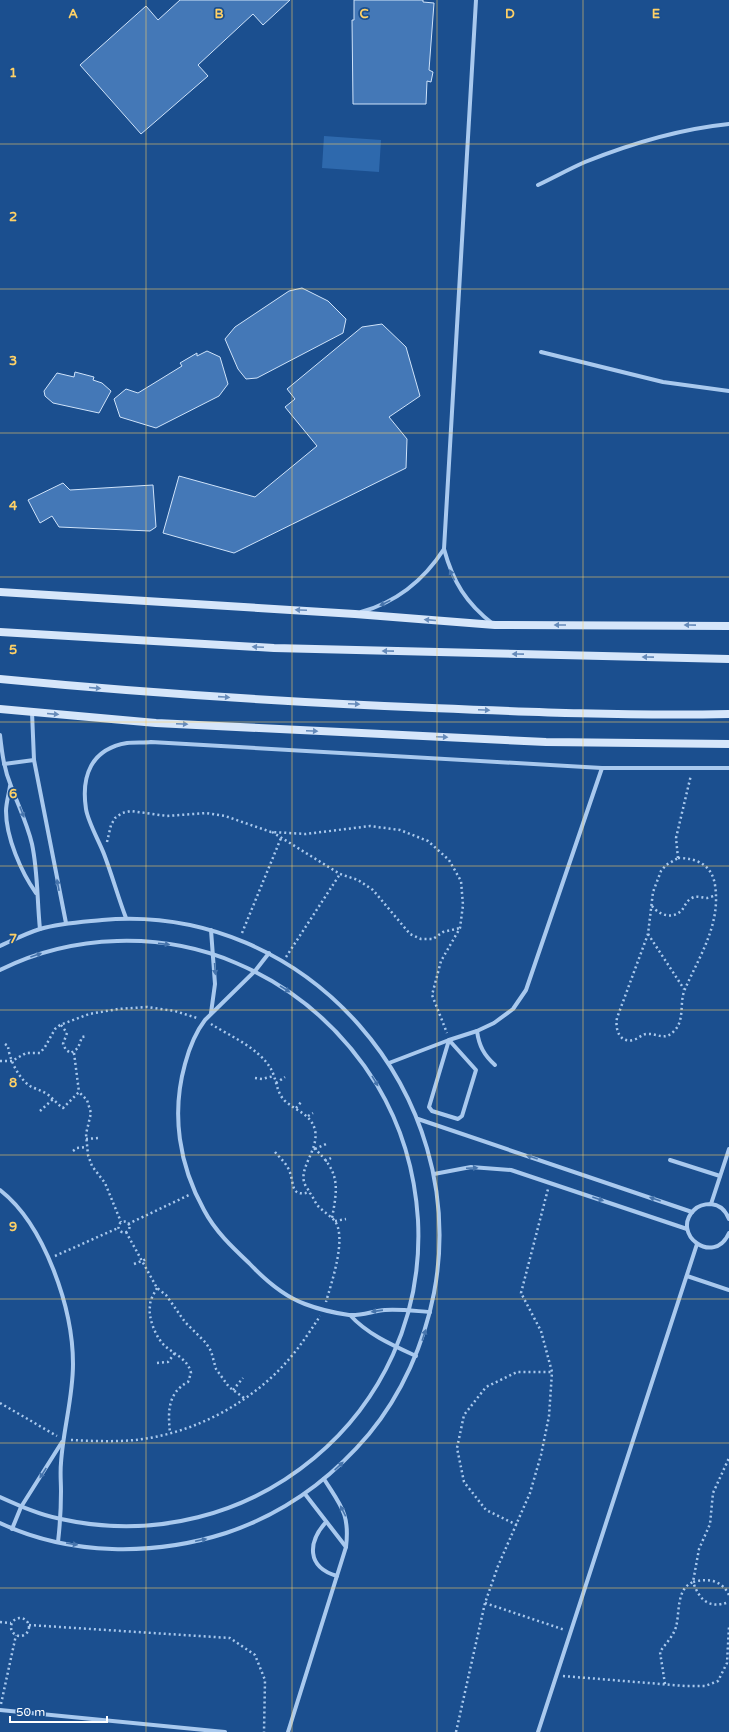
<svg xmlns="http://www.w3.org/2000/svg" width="729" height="1732" font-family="'Varela Round',sans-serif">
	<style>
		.green { fill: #2e69ad }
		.building { fill: #4478b7; stroke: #cfe3fa }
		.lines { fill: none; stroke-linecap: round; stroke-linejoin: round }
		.path { stroke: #a9c9ee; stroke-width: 2.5; stroke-dasharray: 2 3; stroke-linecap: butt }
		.street { stroke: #a9c9ee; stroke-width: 4 }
		.secondary { stroke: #d6e6fa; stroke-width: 8 }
		.oneway { fill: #4674ac }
		.oneway2 { fill: #668bba }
		.grid { fill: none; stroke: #ffd166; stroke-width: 1; stroke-opacity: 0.55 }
		.grid-label { font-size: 13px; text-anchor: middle; font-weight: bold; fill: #ffd166; stroke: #1b4f8f; stroke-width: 3.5; stroke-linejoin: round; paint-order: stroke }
	</style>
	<rect width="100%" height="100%" fill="#1b4f8f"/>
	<!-- green -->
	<polygon class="green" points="324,136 381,140 379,172 322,168"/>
	<!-- building -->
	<g class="building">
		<polygon points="180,0 290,0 263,25 253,14 198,65 208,76 141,134 80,65 146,6 158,20"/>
		<polygon points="354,0 423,0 423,2 434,3 429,70 433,72 431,82 427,81 426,104 353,104 352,20 354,20"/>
		<polygon points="302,288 328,301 346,319 343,333 257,378 246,379 238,369 225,339 235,327 289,291"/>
		<polygon points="382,324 406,347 420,396 389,417 407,439 406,468 234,553 163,533 179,476 255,497 317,446 285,407 295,399 287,389 362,327"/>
		<polygon points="207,351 220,357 228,384 219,396 156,428 120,417 114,399 126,389 138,393 182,366 180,363 197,353 197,356"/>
		<polygon points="75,372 94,377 93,380 102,383 111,391 99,413 53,403 45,396 44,391 57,373 74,377"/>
		<polygon points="63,483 70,490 153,485 156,527 150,531 59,527 52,516 40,523 28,500"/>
	</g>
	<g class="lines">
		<!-- path -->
		<g class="path">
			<polyline points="272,832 340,874 358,880 373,890 410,934 421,939 433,939 443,932 460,928"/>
			<polyline points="107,842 111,825 115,818 122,813 131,811 167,816 206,813 225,816 271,832 306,834 370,826 400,830 428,841 449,860 461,881 463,905 460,928 441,961 432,995 447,1033"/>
			<path d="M 678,858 C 697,858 712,865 715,885 C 721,924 700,955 685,989 C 679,1002 685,1019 675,1030 C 665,1042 658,1033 647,1034 C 642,1034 638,1039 633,1040 C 619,1043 615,1029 617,1018 L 648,934 L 653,892 L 661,871 L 666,865 Z"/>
			<polyline points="678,858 676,838 691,775"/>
			<path d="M 652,906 C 659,915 673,920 682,910 C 685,906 687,900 692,898 C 697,895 702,898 707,898 C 710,897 714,896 716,895"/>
			<polyline points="242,933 281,838"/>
			<polyline points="648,934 684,989"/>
			<polyline points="286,957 340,874"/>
			<path d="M 211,1024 C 230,1036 259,1048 271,1069 C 277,1080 276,1092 285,1101 C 296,1111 311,1114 315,1130 C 319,1149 300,1166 304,1182 C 305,1186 309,1190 310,1193 C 313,1197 315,1202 318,1206 C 323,1211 329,1215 334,1220 C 348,1236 331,1284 326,1302"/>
			<polyline points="61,1025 67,1033 63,1044 66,1050 71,1053 78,1048 82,1037 87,1036"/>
			<path d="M 5,1044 L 8,1046 C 9,1058 18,1078 30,1086 C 35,1089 41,1090 47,1094 C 53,1098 57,1104 63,1108 L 79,1092 L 87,1100 L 91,1113 L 86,1134 L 88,1155 L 92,1166 L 105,1183 L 121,1222"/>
			<polyline points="74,1053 79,1092"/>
			<polyline points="0,1061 12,1061 26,1053 40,1053 45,1047 55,1029 60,1025 89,1014 118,1009 147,1007 175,1011 197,1018"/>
			<polyline points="255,1078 262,1079 274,1076"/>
			<polyline points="276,1083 285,1077"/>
			<polyline points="296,1108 302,1101"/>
			<polyline points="40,1111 53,1099"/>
			<polyline points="308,1116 313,1113"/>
			<polyline points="86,1139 98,1138"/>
			<path d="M 314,1148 C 340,1172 338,1186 332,1218"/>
			<polyline points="315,1149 326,1144"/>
			<polyline points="73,1151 77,1148 86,1147"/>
			<path d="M 275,1152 C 280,1158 286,1163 289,1170 C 295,1183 289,1198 310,1192"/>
			<polyline points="325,1161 331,1158"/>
			<polyline points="335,1221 346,1219"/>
			<circle cx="124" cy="1227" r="5.5"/>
			<polyline points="128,1224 189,1195"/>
			<polyline points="126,1232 157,1288 166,1295 185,1322 206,1343 211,1351 216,1369 229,1387 244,1398"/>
			<polyline points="55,1256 118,1228"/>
			<polyline points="134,1264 147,1259"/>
			<path d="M 157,1288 C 154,1294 150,1299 150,1306 C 148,1318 156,1338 165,1346 C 175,1355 188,1359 191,1373 L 188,1382 C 167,1393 168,1413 170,1433"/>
			<polyline points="157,1363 168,1362 175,1353"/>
			<polyline points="233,1390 243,1378"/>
			<polyline points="0,1403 57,1436"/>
			<path d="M 71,1440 C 92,1441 114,1442 135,1440 C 193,1434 252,1403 290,1358 C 301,1345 311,1330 320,1316"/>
			<polyline points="517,1525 486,1510 464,1482 457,1448 464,1415 486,1387 517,1372 552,1372"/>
			<path d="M 729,1595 C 722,1580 708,1578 693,1582 C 700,1601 709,1609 729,1602"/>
			<polyline points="485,1603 565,1630"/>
			<circle cx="20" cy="1627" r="9"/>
			<polyline points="0,1622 11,1623"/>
			<polyline points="29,1625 230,1638 255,1655 265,1680 264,1732"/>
			<polyline points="563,1676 685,1686 705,1686 718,1681 727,1663 729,1627"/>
			<path d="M 665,1684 L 660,1652 C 665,1644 673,1637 676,1627 C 680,1612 676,1589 693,1582 L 699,1549 L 710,1524 L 713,1493 L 729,1458"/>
			<polyline points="1,1704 16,1635"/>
			<polyline points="456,1732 485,1603 498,1566 530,1493 541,1455 549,1416 552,1372 541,1331 521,1293 548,1189"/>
		</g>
		<!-- street -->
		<g class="street">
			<path d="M 476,0 L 444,549 C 453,582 466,603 493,624"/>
			<path d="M 538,185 C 553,178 569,169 585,162 C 630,144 680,129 729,124"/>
			<polyline points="541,352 663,382 729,391"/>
			<path d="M 361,612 C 397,602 424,580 444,549"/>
			<polyline points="32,712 34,760 66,923"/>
			<path d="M 0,735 C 2,753 4,769 11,786 C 18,805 27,823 32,844 C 38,872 37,901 40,929"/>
			<polyline points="4,764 34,760"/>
			<path d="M 10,786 C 9,794 6,803 6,811 C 6,837 21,872 36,893"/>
			<path d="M 126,918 C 118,897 112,875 104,854 C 99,841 88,822 86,809 C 81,776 91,749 127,743 C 135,742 144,743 151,742 L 602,768 L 729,768"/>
			<path d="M 0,946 C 13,940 27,933 40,929 C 61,923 82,922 102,920 C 307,902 472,1094 434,1293 C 424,1344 402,1394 369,1434 C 331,1479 283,1514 226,1533 C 154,1556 70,1556 0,1523"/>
			<path d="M 269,953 L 255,971 L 205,1020 C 195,1033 189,1049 185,1064 C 171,1114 179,1165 204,1210 C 215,1231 232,1247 249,1263 C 265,1280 283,1296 305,1304 C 318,1309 335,1313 349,1315 C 361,1316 373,1311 385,1310 C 400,1309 415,1311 430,1312"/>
			<path d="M 0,970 C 72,934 162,931 236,963 C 295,988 343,1030 377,1085 C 401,1125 415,1172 418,1220 C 428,1414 250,1561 61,1519 C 40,1515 20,1506 0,1497"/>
			<polyline points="211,1013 215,984 211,930"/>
			<path d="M 477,1031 C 479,1046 484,1055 495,1065"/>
			<polygon points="449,1040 476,1070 462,1116 458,1119 432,1111 429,1107"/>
			<polyline points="389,1063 449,1040 477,1031 494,1023 513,1009 526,990 602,768"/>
			<polyline points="418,1119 692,1212"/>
			<polyline points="670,1160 720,1176"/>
			<polyline points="434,1174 471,1167 511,1170 687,1229"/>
			<path d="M 0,1190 C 45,1225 73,1309 73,1364 C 73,1398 63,1430 61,1463 C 60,1472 61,1482 61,1491 C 61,1508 60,1525 58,1542"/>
			<polyline points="711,1204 729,1149"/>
			<path d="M 729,1219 C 726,1211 720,1205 711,1204 C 704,1204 698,1206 694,1210 C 670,1234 714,1267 729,1233"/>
			<polyline points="687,1276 729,1290"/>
			<path d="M 350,1315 C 367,1334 392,1345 416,1356"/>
			<polyline points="305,1494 346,1547"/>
			<path d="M 326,1522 C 308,1542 306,1567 337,1576"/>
			<polyline points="12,1529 21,1507 62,1442"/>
			<polyline points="0,1710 225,1732"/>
			<path d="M 288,1732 L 346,1547 C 350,1514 341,1506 324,1479"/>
			<polyline points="538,1732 697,1244"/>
		</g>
		<!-- secondary -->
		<g class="secondary">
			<polyline points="0,592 355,614 495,625 729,626"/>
			<polyline points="0,632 274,648 729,659"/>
			<path d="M 0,679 C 144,693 288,702 432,708 C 531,712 630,716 729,714"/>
			<polyline points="0,709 156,723 546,742 729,744"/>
		</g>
	</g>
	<!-- one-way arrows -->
	<defs><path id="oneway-solid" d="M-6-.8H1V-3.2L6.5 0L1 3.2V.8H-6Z"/></defs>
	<g class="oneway">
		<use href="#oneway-solid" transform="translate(452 575) rotate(-115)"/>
		<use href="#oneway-solid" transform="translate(385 603) rotate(154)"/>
		<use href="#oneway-solid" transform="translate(22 812) rotate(69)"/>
		<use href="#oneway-solid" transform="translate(58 885) rotate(-101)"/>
		<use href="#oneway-solid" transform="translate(164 944) rotate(7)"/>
		<use href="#oneway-solid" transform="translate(36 955) rotate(-19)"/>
		<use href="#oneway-solid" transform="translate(215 969) rotate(86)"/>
		<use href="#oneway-solid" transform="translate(285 989) rotate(32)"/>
		<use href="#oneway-solid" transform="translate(375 1081) rotate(59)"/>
		<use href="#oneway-solid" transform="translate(532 1157) rotate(-161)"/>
		<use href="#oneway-solid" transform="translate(472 1168) rotate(-3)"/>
		<use href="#oneway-solid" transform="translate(598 1199) rotate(19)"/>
		<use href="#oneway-solid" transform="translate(655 1199) rotate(-161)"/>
		<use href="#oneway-solid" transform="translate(377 1311) rotate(172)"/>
		<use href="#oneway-solid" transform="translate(424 1335) rotate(-71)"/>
		<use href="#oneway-solid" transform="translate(339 1466) rotate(-43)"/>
		<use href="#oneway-solid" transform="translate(43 1473) rotate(123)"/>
		<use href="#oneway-solid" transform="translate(343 1511) rotate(-117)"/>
		<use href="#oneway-solid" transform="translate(201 1540) rotate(-12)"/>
		<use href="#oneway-solid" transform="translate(72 1544) rotate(9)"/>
	</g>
	<g class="oneway2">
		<use href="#oneway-solid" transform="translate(301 610) rotate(-177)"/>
		<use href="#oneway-solid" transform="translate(430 620) rotate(-175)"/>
		<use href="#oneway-solid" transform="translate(560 625) rotate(180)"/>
		<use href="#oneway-solid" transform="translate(690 625) rotate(-179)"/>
		<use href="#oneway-solid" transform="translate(258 647) rotate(-177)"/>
		<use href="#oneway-solid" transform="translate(388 651) rotate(-179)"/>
		<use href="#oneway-solid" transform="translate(518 654) rotate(-179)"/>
		<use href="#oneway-solid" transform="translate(648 657) rotate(-179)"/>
		<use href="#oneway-solid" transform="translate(95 688) rotate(5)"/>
		<use href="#oneway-solid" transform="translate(224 697) rotate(4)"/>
		<use href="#oneway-solid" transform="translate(354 704) rotate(2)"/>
		<use href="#oneway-solid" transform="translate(484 710) rotate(2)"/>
		<use href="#oneway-solid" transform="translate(53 714) rotate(5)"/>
		<use href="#oneway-solid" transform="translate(182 724) rotate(3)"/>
		<use href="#oneway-solid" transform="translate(312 731) rotate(3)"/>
		<use href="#oneway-solid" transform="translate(442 737) rotate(3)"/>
	</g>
	<!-- grid -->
	<path class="grid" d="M 146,0 L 146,1732M 292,0 L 292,1732M 437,0 L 437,1732M 583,0 L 583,1732M 0,144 L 729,144M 0,289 L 729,289M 0,433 L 729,433M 0,577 L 729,577M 0,722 L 729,722M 0,866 L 729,866M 0,1010 L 729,1010M 0,1155 L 729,1155M 0,1299 L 729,1299M 0,1443 L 729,1443M 0,1588 L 729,1588"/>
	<g class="grid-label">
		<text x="73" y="18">A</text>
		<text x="219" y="18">B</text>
		<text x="364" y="18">C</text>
		<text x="510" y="18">D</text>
		<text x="656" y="18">E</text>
		<text x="13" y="77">1</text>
		<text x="13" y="221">2</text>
		<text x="13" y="365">3</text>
		<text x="13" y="510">4</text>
		<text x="13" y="654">5</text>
		<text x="13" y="798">6</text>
		<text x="13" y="943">7</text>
		<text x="13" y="1087">8</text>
		<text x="13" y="1231">9</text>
	</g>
	<!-- scale -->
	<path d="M10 1716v6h97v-6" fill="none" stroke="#ffffff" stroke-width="2"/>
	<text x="16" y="1716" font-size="12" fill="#ffffff" stroke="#1b4f8f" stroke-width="3" paint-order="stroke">50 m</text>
</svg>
